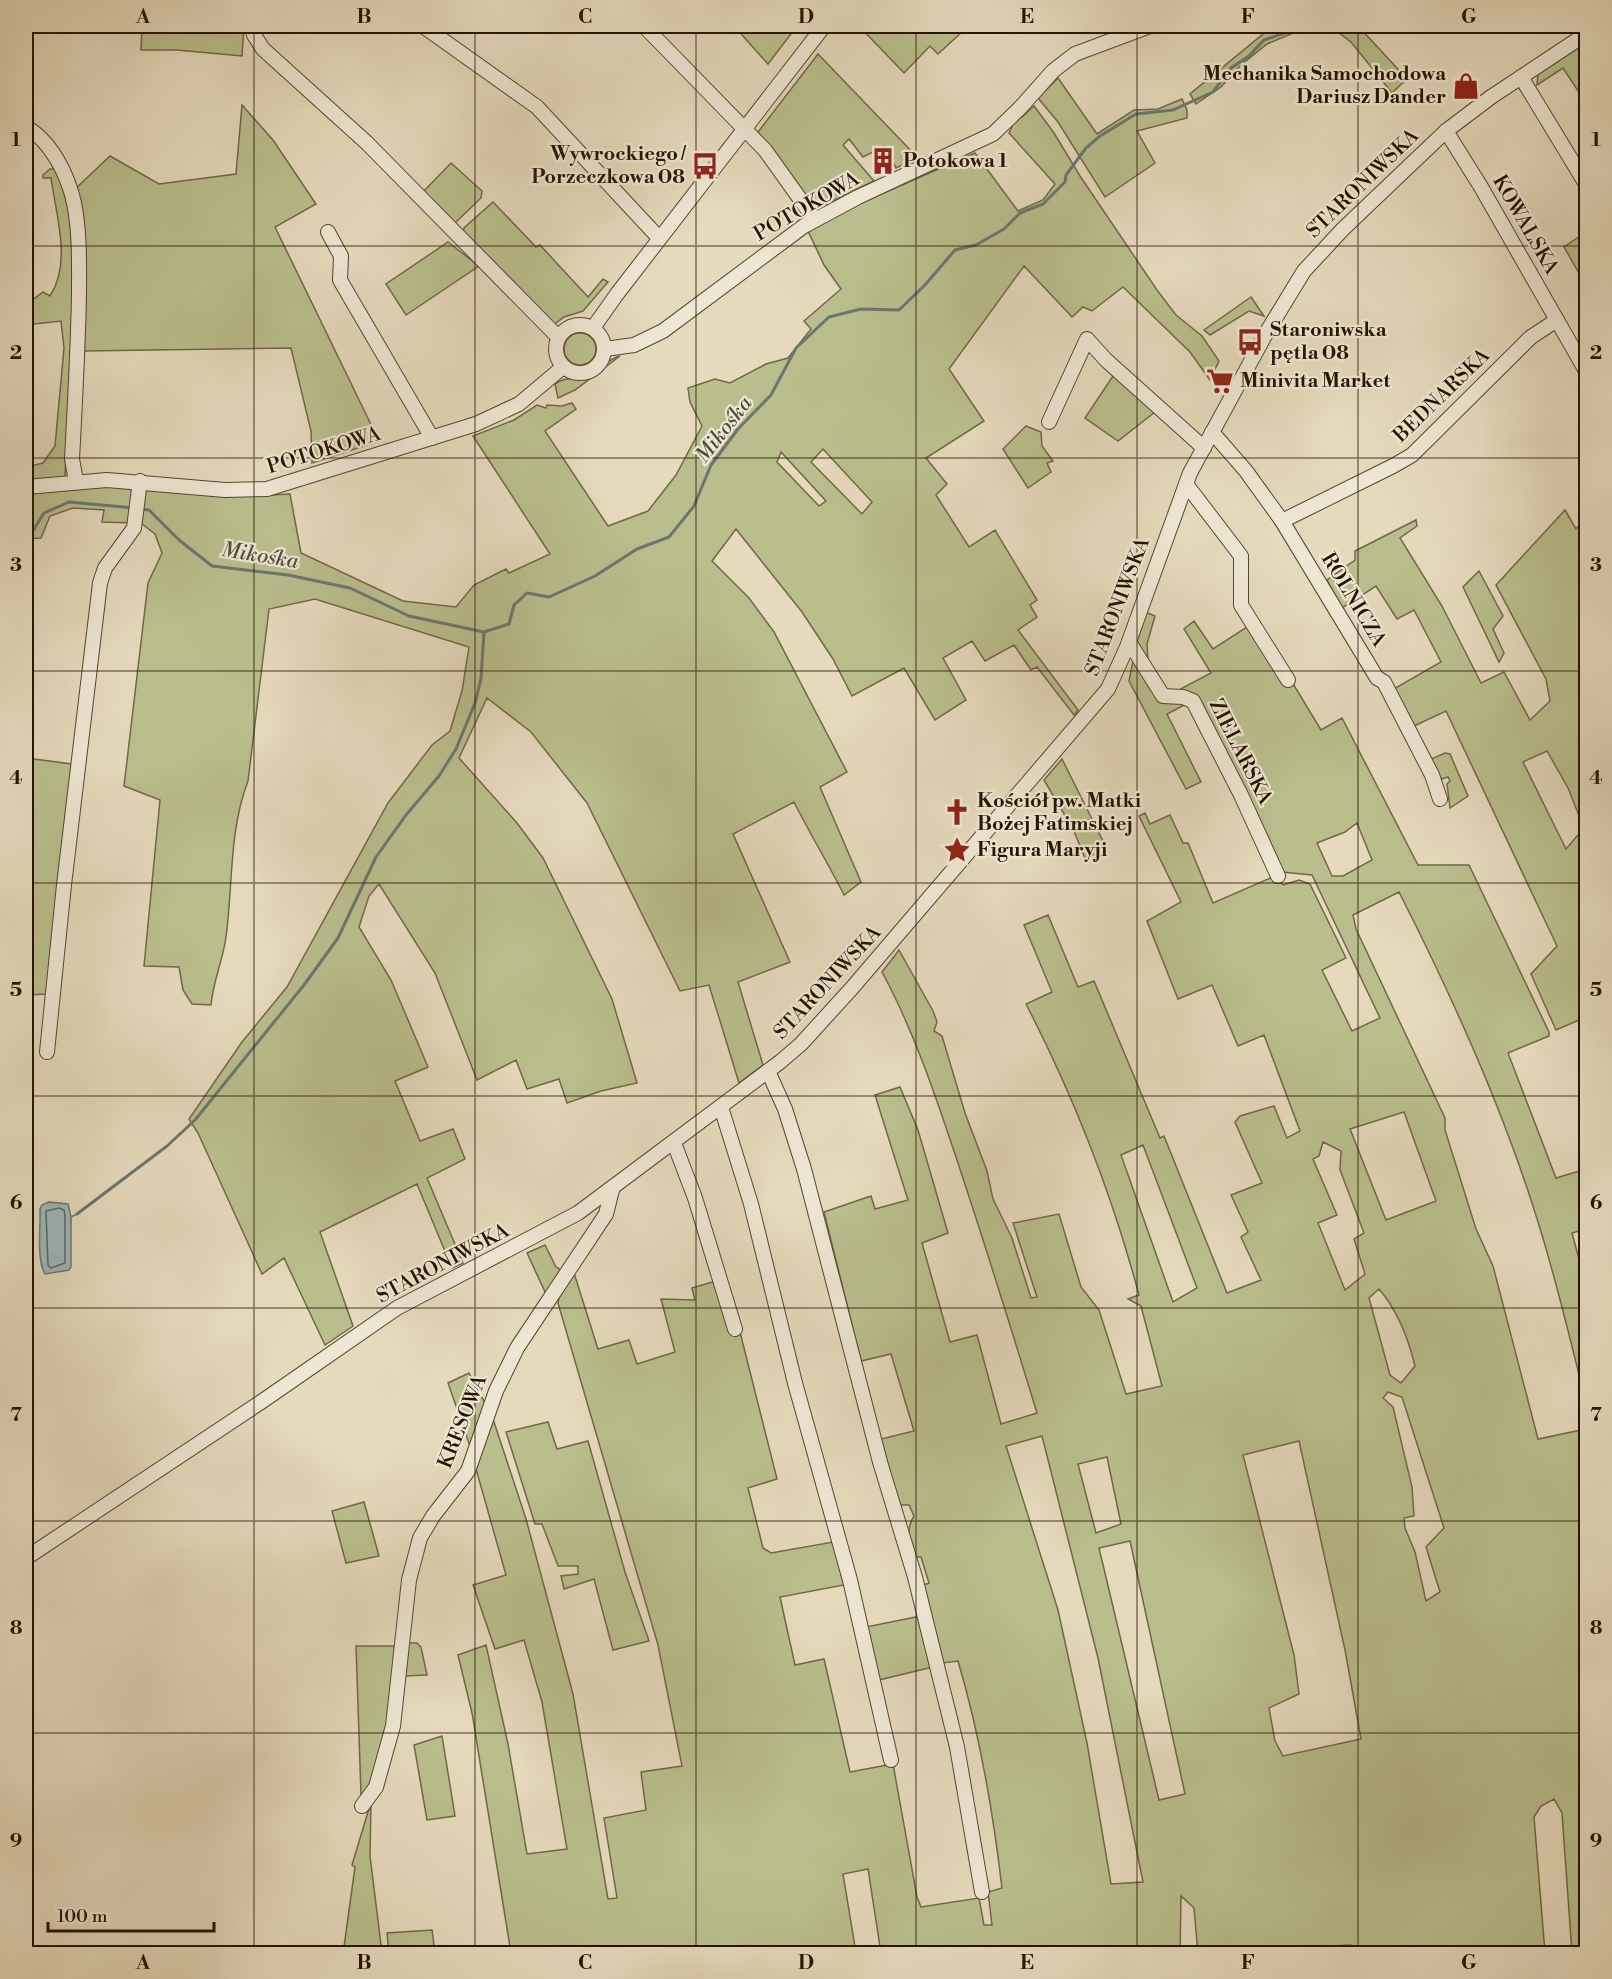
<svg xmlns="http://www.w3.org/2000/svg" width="1612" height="1979" font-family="'Libre Bodoni',serif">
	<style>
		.green { fill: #babe8d; stroke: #6f6946; stroke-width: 1.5; fill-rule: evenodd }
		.water { fill: #9cb7bd; stroke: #6c7671; stroke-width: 1.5 }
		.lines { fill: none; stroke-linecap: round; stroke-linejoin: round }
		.shore { stroke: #60665e; stroke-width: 1.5 }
		.stream { stroke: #6c7671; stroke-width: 3 }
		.minor-casing { stroke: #54462f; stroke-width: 16 }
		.minor { stroke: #eee7d3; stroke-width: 14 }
		.grid { fill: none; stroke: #241400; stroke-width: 1.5; stroke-opacity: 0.55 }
		.labels { text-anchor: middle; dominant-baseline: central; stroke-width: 4.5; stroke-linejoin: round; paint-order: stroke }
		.poi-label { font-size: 20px; font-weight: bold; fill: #241400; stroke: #eee7d3; text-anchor: start }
		.street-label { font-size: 20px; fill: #241400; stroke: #eee7d3 }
		.water-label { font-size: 21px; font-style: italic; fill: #4e4d42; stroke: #eee7d3 }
		.neatline { fill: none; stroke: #241400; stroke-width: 2 }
		.grid-label { font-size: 20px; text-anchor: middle; font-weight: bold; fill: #241400 }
	</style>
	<rect width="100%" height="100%" fill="#e5dabc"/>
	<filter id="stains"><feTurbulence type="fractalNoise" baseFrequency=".00333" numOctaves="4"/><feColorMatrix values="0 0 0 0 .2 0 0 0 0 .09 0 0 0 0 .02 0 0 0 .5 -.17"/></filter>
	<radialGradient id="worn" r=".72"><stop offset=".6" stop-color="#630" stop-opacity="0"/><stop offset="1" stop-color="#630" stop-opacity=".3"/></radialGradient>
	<!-- green -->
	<g class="green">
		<polygon points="142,26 244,26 242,56 177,50 141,50"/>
		<polygon points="734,26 797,26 768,64"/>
		<polygon points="859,26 957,26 963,31 938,54 930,46 904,73"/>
		<polygon points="1273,26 1310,26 1267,44 1241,65 1221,87 1196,104 1190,94"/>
		<polygon points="1330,26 1358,26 1407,79 1392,93 1351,42"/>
		<polygon points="1584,44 1586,44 1586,103 1563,68 1537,85 1538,74"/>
		<polygon points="818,54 918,158 896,168 885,146 863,157 849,139 843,145 874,181 812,211 755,136"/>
		<polygon points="1058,78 1097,134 1134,110 1158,109 1182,99 1187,110 1187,118 1137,131 1155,163 1105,197 1058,122 1038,98"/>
		<polygon points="242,105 273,140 316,204 275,227 379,441 312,463 311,431 291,348 83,351 74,190 110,156 159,184 236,174"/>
		<path d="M 1034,106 L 1054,133 L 1080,176 L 1157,290 L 1176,315 L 1202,336 L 1219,361 L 1210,380 L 1190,352 L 1123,287 L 1092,311 L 1083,307 L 1072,317 L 1024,266 L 949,369 L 984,421 L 926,458 L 947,484 L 936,495 L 969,547 L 995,530 L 1037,600 L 1030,605 L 1037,617 L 1018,630 L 1078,710 L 1074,715 L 1037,667 L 1031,670 L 1014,645 L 985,661 L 972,641 L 943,658 L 966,700 L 935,720 L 904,668 L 852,696 L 833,659 L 802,612 L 736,529 L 712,561 L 749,598 L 774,632 L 847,772 L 820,787 L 861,882 L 844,895 C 828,863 810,834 794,802 L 733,834 L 790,962 L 738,982 L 763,1065 L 739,1083 L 709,985 L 680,991 L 587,803 L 531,732 L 487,698 L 459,758 L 517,823 L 543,858 L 612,999 L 637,1083 L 601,1091 L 567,1103 L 559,1079 L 527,1089 L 516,1060 L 477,1080 L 435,973 L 379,884 L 369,896 L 359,927 L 391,980 L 428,1067 L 395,1081 L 420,1141 L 453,1129 L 465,1159 L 427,1178 L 463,1263 L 452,1268 L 417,1184 L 320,1232 L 353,1326 L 325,1345 L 284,1258 L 262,1274 L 198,1133 L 189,1119 L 242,1042 L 287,987 L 388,803 L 432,745 L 450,731 L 462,691 L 469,647 L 315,599 L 269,609 L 248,781 C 229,830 233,885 226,937 C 223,960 213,981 211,1005 L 192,1004 L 183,990 L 179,967 L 144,966 L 160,800 L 124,786 L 148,583 L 162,553 L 155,534 L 142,524 L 144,490 C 193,490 241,498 290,494 L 301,553 L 403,601 L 456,607 L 474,585 L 506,569 L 509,573 L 550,554 L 473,436 L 514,420 L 537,405 L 546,408 L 547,405 L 562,406 L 572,403 L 576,409 L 545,431 L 608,526 L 648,511 L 676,475 L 702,426 L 690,402 L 688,388 L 715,379 L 730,383 L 766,364 L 788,358 L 811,329 L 804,321 L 841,289 L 824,265 L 808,231 L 854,206 L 975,153 L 1018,211 L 1043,200 L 1055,184 L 1009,133 L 1016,118 L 1022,117 ZM 823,449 L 872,502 L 862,514 L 811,462 ZM 781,452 L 826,501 L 819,506 L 777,462 Z"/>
		<polygon points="451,163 482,191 481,198 455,223 423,192"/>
		<path d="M 50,169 L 57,169 L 72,220 L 74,266 L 65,477 L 26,483 L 26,467 L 43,463 L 55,446 L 64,348 L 61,321 L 26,325 L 26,305 L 43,292 L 50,296 C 72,263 56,215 51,178 L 43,178 L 43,175 Z"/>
		<polygon points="493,202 536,247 540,245 588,297 603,279 608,282 583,311 564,317 552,326 463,234 464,228"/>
		<polygon points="1586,232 1586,272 1580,275 1564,247"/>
		<polygon points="448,242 479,266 406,315 386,284"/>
		<polygon points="1251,297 1264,316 1249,311 1210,335 1204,330"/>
		<circle cx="580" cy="349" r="16"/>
		<path d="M 620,356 L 575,390 L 558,398 L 555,384 C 567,375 580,381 592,374 C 603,368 607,359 620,356 Z"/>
		<polygon points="1115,373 1155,412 1118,441 1085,418"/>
		<polygon points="1026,426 1041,432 1042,446 1053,461 1047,463 1051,472 1028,488 1003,449"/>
		<polygon points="93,485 134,487 133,523 102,522 104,510 73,508 50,516 41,538 26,539 26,495"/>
		<path d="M 1565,510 L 1576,529 L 1586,517 L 1586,1017 L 1556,1030 L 1531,974 L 1557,946 L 1446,711 L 1412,727 L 1392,690 L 1441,662 L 1414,610 L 1397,619 L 1376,586 L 1342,608 L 1327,580 L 1355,560 L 1355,551 L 1416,520 L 1417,526 L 1400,538 L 1442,606 L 1481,683 L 1504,672 L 1530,720 L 1550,701 L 1546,679 L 1496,585 ZM 1547,751 L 1568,788 L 1584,828 L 1566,849 L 1523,762 Z"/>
		<polygon points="1479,571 1503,616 1493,629 1504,653 1499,662 1463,587"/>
		<polygon points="1145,612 1155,616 1147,644 1148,659 1141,653 1135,640"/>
		<path d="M 1194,621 L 1213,649 L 1250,625 L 1292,682 L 1321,730 L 1342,718 L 1418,865 L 1469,865 L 1549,1032 L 1549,1036 L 1508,1053 L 1556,1178 L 1586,1169 L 1586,1229 L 1572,1233 L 1586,1285 L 1586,1403 C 1571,1343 1557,1282 1538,1222 C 1503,1108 1453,998 1399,892 L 1353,915 L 1356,929 L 1445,1118 L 1445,1130 L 1476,1229 L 1493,1266 L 1538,1439 L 1586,1429 L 1586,1953 L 1572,1953 L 1562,1813 L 1554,1799 L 1541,1806 L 1534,1817 L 1545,1953 L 1374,1954 L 1362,1953 L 1351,1945 L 1198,1953 L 1194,1908 L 1181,1896 L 1180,1953 L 881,1953 L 868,1869 L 843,1874 L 856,1953 L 511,1953 L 472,1713 L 458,1655 L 486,1645 L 508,1744 L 527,1854 L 567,1849 L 542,1702 L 524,1640 L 495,1649 L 473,1585 L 506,1575 L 476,1469 L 493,1419 L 526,1519 L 573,1694 L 608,1899 L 617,1898 L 604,1818 L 646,1810 L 641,1772 L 682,1766 L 658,1645 L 558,1303 L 560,1293 L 574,1273 L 598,1349 L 629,1340 L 637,1364 L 675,1352 L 661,1299 L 695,1300 L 692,1288 L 716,1281 L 740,1332 L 777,1479 L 748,1488 L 763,1548 L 771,1553 L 833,1542 L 844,1585 L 780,1597 L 795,1665 L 824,1659 L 850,1772 L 893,1764 L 917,1897 L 921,1907 L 979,1898 L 984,1925 L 992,1925 L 988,1892 L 1002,1888 C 993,1811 980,1735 958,1661 L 942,1663 L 921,1586 L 929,1583 L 921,1557 L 913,1557 C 910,1542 905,1530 914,1516 L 909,1505 L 899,1505 L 881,1439 L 914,1431 L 891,1354 L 861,1361 L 824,1212 L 871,1196 L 875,1209 L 908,1200 L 875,1095 L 900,1087 L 918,1130 L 948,1233 L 922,1243 L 950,1342 L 977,1335 L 1001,1424 L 1037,1413 C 1012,1331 986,1248 959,1166 C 937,1100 915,1033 882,972 L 899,950 L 933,1011 L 937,1022 L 934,1031 L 942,1036 L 965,1113 L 987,1171 L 993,1199 L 1012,1238 L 1031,1298 L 1037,1297 L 1013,1223 L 1059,1214 L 1081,1287 L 1099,1310 L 1126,1394 L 1162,1386 L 1141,1306 L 1128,1299 L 1139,1295 C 1112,1194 1074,1097 1026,1004 L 1052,992 L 1024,925 L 1048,915 L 1078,987 L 1094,981 L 1160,1138 L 1164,1136 L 1227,1293 L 1261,1280 L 1241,1237 L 1248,1232 L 1231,1195 L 1262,1183 L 1235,1122 L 1240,1116 L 1274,1106 L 1287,1138 L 1300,1131 L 1264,1035 L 1238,1046 L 1212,985 L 1178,999 L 1147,921 L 1181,902 L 1139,816 L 1145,813 L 1150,824 L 1170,815 L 1183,843 L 1188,843 L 1213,903 L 1275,876 L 1283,885 L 1299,880 L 1310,884 L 1346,958 L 1322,970 L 1352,1031 L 1380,1018 L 1312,875 L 1282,872 L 1195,699 L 1173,693 L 1211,673 L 1184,629 ZM 1357,823 L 1372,860 L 1343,876 L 1332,876 L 1317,843 L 1345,832 ZM 1404,1112 L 1436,1201 L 1386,1220 L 1350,1129 ZM 1323,1142 L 1341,1151 L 1340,1170 L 1364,1233 L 1354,1239 L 1365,1274 L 1345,1290 L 1318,1223 L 1337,1215 L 1313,1159 L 1319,1156 ZM 1143,1145 L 1197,1288 L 1173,1302 L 1121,1155 ZM 1379,1289 C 1398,1311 1408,1337 1415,1366 L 1401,1383 L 1390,1375 L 1369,1298 ZM 1388,1392 L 1402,1397 L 1444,1528 L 1426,1547 L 1440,1592 L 1426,1601 L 1415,1552 L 1405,1528 L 1404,1518 L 1414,1516 L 1412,1487 L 1393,1407 L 1383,1398 ZM 1042,1436 L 1098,1658 L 1143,1882 L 1111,1884 L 1087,1743 L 1058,1610 L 1006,1446 ZM 1299,1441 L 1345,1650 L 1361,1739 L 1283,1756 L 1275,1741 L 1269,1708 L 1299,1694 L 1294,1655 L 1243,1455 ZM 1107,1457 L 1121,1524 L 1096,1533 L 1078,1464 ZM 1130,1541 L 1185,1794 L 1159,1800 L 1099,1548 Z"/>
		<polygon points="1134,656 1164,703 1190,702 1167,714 1201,782 1186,789 1129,681"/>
		<polygon points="1445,753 1450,754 1468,796 1450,808 1447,784 1450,781 1448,777 1442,779 1437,776 1429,760"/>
		<polygon points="26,758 72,764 47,994 26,995"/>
		<polygon points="1062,759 1107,849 1085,858 1073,829 1044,780"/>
		<polygon points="545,1245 556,1267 563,1271 546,1294 527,1253"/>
		<polygon points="469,1373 486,1405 472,1452 448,1383"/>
		<polygon points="548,1422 557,1449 588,1441 625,1572 649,1641 613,1650 594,1579 564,1589 561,1576 578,1574 578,1566 558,1566 542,1524 535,1524 506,1432"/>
		<polygon points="364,1502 379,1556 346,1563 332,1511"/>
		<polygon points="921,1616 933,1667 879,1680 866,1627"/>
		<polygon points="410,1643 417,1643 421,1647 427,1675 405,1676 407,1647"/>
		<path d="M 356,1646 L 399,1646 C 396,1699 386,1751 364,1799 L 361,1795 Z"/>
		<polygon points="442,1736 455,1816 427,1820 414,1745"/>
		<polygon points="371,1802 370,1856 382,1953 343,1954 355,1867 352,1865"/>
		<polygon points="432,1930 435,1953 389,1953 387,1933"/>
	</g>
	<!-- water -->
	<path class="water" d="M 49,1202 L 68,1204 L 71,1217 L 77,1214 L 71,1217 L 71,1267 L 69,1270 L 45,1274 C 36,1258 41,1227 40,1209 L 42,1205 Z"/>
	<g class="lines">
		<!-- shore -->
		<polygon class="shore" points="59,1208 64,1210 65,1217 65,1263 51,1268 48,1265 46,1211"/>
		<!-- stream -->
		<g class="stream">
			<polyline points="140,509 149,510 179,540 212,566 288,575 350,588 409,616 484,632 509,624 514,605 527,593 549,597 595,576 637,549 669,537 694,506 711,465 738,429 771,395 796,348 829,317 861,309 899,310 925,285 955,250 976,245 1004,229 1020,213 1043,204 1065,182 1066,175 1086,148 1100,136 1136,114 1173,110 1213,92 1231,68 1249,56 1264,40 1306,26"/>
			<polyline points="26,542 44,513 69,502 134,508"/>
			<polyline points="77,1214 167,1146 195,1120 304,985 338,938 376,857 406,815 439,776 456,749 475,703 481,679 484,632"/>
		</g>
		<defs>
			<g id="minor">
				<polyline points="252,26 254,35 263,49 367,143 558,337"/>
				<polyline points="423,26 537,107 659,238"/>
				<polyline points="644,26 765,150 815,220"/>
				<polyline points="1521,77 1586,184"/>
				<path d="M 26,127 C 51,141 68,175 74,203 C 80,233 79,264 79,294 C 78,349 75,404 72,459 L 76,481"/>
				<polyline points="1446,131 1481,187 1586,371"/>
				<polyline points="328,232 341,256 340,280 432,438"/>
				<circle cx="580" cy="349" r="24"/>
				<polyline points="593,328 617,294 824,26"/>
				<polyline points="605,349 634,345 663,331 804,226 858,197 993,134 1020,108 1053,71 1075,54 1150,26"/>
				<polyline points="1049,422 1087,339 1106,360 1204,448"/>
				<polyline points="1212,432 1246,471 1282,521 1377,678 1384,682 1432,775 1440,799"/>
				<polyline points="1186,484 1241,556 1241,605 1288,680"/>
				<polyline points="26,487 107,480 225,490 267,489 476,424 519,404 563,367"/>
				<polyline points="1282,521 1393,466 1412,455 1531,337 1557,320"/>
				<polyline points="1129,642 1163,696 1183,697 1193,701 1241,795 1278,876"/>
				<polyline points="47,1052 64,885 100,583 105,568 134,528 140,481"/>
				<polyline points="768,1071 785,1109 804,1169 880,1462 915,1577 957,1747 982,1892"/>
				<polyline points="721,1107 751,1204 795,1383 850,1580 891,1760"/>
				<polyline points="674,1143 695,1198 735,1329"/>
				<polyline points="26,1558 264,1400 397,1308 578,1213 780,1062 801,1044 852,988 1108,689 1127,647 1190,473 1268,330 1304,271 1343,229 1446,131 1491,97 1586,34"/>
				<polyline points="362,1806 376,1787 393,1726 409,1580 420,1538 433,1516 468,1471 496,1391 517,1348 606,1214 612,1190"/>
			</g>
		</defs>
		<!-- minor casing -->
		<use href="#minor" class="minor-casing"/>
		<!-- minor -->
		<use href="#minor" class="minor"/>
	</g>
	<!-- grid -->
	<path class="grid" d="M 254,26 L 254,1954M 475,26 L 475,1954M 696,26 L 696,1954M 916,26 L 916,1954M 1137,26 L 1137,1954M 1358,26 L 1358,1954M 26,246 L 1586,246M 26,458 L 1586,458M 26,671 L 1586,671M 26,883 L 1586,883M 26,1096 L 1586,1096M 26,1308 L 1586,1308M 26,1521 L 1586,1521M 26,1733 L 1586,1733"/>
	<!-- icons -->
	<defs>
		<symbol id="shop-bare" viewBox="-9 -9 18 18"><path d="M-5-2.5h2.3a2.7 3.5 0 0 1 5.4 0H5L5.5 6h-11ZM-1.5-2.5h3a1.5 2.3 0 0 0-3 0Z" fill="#8f2418" stroke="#eee7d3" stroke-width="2.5" paint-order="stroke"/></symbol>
		<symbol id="building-bare" viewBox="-9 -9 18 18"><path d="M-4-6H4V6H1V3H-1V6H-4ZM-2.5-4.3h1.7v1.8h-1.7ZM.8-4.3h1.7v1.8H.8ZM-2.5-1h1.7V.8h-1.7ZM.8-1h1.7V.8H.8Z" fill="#8f2418" stroke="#eee7d3" stroke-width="2.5" paint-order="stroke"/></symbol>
		<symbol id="bus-bare" viewBox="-9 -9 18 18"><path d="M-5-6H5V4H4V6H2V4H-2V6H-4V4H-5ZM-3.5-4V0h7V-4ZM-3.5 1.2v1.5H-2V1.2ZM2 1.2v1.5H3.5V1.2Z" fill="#8f2418" stroke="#eee7d3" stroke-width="2.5" paint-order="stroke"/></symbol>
		<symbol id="supermarket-bare" viewBox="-9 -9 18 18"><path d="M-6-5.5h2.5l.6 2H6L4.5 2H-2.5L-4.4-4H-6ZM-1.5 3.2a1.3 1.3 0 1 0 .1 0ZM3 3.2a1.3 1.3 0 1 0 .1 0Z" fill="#8f2418" stroke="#eee7d3" stroke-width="2.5" paint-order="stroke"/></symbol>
		<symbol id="church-bare" viewBox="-9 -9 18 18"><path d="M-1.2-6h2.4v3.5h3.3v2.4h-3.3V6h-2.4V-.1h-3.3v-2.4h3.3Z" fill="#8f2418" stroke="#eee7d3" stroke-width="2.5" paint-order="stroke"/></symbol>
		<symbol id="sight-bare" viewBox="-9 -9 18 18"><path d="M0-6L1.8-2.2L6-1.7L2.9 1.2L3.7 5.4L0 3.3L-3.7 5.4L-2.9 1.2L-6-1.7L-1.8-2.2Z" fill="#8f2418" stroke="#eee7d3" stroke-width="2.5" paint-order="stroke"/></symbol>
	</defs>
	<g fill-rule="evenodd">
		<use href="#shop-bare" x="1447" y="67" width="38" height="38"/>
		<use href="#building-bare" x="864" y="142" width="38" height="38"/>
		<use href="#bus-bare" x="686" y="147" width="38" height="38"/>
		<use href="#bus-bare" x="1231" y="323" width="38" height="38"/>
		<use href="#supermarket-bare" x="1201" y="362" width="38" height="38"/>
		<use href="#church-bare" x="938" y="793" width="38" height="38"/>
		<use href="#sight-bare" x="938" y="831" width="38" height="38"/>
	</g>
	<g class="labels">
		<!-- poi labels -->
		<g class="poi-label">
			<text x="1446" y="74" text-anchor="end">Mechanika Samochodowa<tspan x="1446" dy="23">Dariusz Dander</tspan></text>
			<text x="685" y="154" text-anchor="end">Wywrockiego /<tspan x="685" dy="23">Porzeczkowa 08</tspan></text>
			<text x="903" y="161">Potokowa 1</text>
			<text x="1270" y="330">Staroniwska<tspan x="1270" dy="23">pętla 08</tspan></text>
			<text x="1240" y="381">Minivita Market</text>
			<text x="977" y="801">Kościół pw. Matki<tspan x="977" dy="23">Bożej Fatimskiej</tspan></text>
			<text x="977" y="850">Figura Maryji</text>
		</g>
		<!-- street labels -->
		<g class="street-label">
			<text transform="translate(1363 184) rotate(-44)">STARONIWSKA</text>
			<text transform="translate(807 207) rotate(-30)">POTOKOWA</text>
			<text transform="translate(1525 225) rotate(60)">KOWALSKA</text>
			<text transform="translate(1442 396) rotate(-44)">BEDNARSKA</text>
			<text transform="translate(324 451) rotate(-17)">POTOKOWA</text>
			<text transform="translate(1353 600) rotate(59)">ROLNICZA</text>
			<text transform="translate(1118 607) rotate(-69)">STARONIWSKA</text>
			<text transform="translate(1240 752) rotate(63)">ZIELARSKA</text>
			<text transform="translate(828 983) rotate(-47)">STARONIWSKA</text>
			<text transform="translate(443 1264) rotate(-28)">STARONIWSKA</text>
			<text transform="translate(463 1422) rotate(-68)">KRESOWA</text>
		</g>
		<!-- water labels -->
		<g class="water-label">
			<text transform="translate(724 430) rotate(-52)">Mikośka</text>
			<text transform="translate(260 556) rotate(9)">Mikośka</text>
		</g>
	</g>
	<!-- margin -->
	<rect width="1612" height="1979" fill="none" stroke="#e5dabc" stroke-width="66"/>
	<!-- scale -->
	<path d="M48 1922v9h166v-9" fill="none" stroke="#241400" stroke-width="3"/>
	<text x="57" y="1922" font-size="18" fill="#241400" stroke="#eee7d3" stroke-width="4.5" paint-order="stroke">100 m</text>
	<rect x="33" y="33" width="1546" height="1913" class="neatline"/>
	<g class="grid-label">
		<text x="143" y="23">A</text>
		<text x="364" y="23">B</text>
		<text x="585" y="23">C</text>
		<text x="806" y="23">D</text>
		<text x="1027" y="23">E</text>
		<text x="1248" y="23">F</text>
		<text x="1469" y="23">G</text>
		<text x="16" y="146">1</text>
		<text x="1596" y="146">1</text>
		<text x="16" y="359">2</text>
		<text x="1596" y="359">2</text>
		<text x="16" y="571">3</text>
		<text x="1596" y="571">3</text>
		<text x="16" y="784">4</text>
		<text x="1596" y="784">4</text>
		<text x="16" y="996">5</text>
		<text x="1596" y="996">5</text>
		<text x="16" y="1209">6</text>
		<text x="1596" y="1209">6</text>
		<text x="16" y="1421">7</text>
		<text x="1596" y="1421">7</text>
		<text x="16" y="1634">8</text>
		<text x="1596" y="1634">8</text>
		<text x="16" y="1847">9</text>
		<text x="1596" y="1847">9</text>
		<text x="143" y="1969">A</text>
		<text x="364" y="1969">B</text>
		<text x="585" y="1969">C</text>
		<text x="806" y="1969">D</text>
		<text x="1027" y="1969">E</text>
		<text x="1248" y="1969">F</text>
		<text x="1469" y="1969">G</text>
	</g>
	<rect width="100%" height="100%" filter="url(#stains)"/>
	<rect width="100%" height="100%" fill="url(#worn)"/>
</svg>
